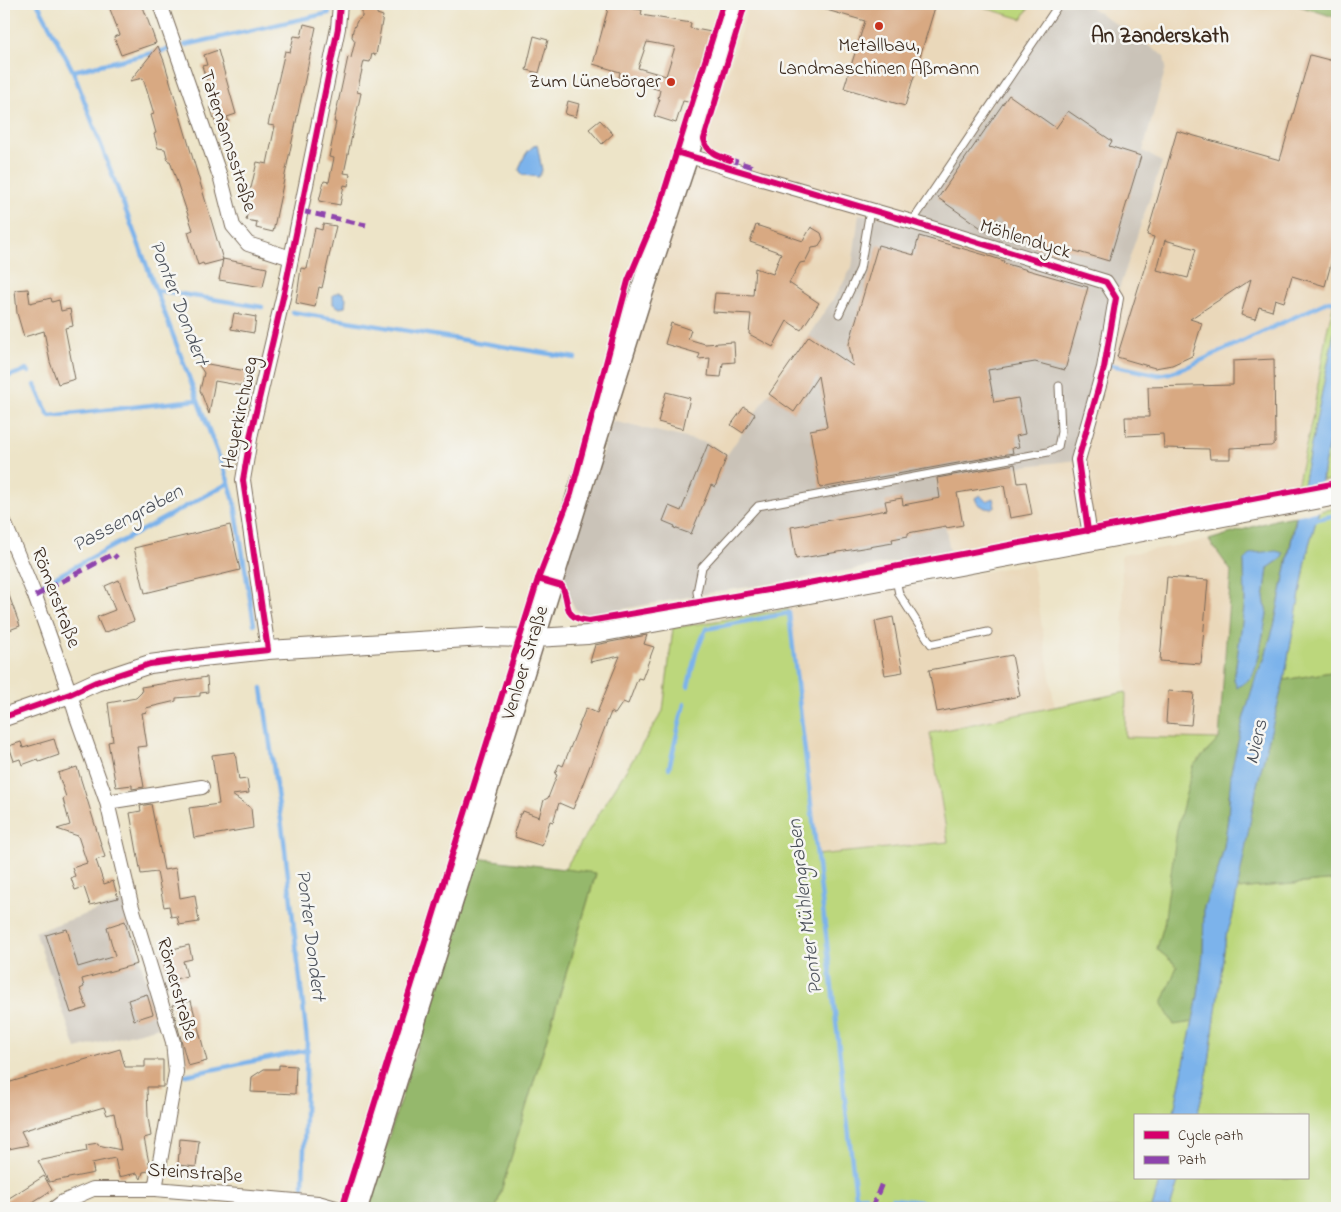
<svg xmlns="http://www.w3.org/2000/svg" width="1341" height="1212" font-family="'Indie Flower',sans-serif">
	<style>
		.built { fill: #ead8ba }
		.industrial { fill: #cac3b8 }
		.green { fill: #bcd77c; stroke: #7c804d }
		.forest { fill: #95b86c; stroke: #687145; fill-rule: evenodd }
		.water { fill: #7cb3eb; stroke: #5c6e84 }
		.pier { fill: #ede4c8 }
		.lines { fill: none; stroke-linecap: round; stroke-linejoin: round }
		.stream { stroke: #7cb3eb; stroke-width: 4.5 }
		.building { fill: #d8a982; fill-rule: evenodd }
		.service-casing { stroke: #796b5a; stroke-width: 9 }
		.minor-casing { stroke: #796b5a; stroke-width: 16 }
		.tertiary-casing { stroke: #796b5a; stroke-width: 20 }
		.primary-casing { stroke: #796b5a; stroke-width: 25 }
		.service { stroke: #fff; stroke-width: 7 }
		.minor { stroke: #fff; stroke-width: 14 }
		.tertiary { stroke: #fff; stroke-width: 18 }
		.primary { stroke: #fff; stroke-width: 22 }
		.quiet { stroke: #8e44ad; stroke-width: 5; stroke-dasharray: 10 5; stroke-linecap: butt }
		.cycleway-casing { stroke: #f6f6f2; stroke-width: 9 }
		.cycleway { stroke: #d6006c; stroke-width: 6 }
		.poi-dot { fill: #c8321e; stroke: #f6f6f2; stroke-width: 2 }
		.labels { text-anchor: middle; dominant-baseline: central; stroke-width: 5; stroke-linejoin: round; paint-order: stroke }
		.poi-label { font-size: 20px; fill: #3b2a1e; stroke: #f6f6f2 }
		.street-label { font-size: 20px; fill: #3b2a1e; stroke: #f6f6f2 }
		.neighbourhood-label { font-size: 21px; font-weight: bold; fill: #3b2a1e; stroke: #f6f6f2 }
		.water-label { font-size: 21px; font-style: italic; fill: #4e535c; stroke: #f6f6f2 }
	</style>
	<rect width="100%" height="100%" fill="#f6f6f2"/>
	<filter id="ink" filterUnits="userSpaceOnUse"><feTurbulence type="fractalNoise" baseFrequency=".02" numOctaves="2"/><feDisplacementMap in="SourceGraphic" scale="10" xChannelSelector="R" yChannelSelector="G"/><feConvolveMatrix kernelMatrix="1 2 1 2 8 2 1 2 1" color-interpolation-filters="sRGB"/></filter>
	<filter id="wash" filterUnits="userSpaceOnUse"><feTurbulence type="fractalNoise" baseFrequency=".0096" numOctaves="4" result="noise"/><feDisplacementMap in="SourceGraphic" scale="20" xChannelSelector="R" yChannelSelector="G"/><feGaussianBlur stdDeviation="1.12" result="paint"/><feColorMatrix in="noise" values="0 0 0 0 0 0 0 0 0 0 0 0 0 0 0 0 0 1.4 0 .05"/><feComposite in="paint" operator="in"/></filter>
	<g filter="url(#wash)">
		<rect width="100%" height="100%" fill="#ede4c8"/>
		<!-- built -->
		<g class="built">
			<polygon points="749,4 972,4 1022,19 1031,4 1059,4 912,222 859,214 852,267 838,292 727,455 708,443 612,421 685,189 705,149"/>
			<polygon points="1086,4 1293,4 1337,18 1337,289 1326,335 1313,415 1297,486 1279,490 1278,507 952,568 937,481 1015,467 1116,298 1162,162 1143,151 1166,67 1164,56"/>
			<polygon points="1209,540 1231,571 1219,739 1125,737 1126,692 1121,555"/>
			<polygon points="1032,563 1055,708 931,733 948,842 817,855 788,609"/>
		</g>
		<!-- industrial -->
		<g class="industrial">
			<polygon points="1059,4 1086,4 1164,56 1166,67 1143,151 1162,162 1116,298 1078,460 1015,467 937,481 950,552 795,580 710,593 587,616 575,609 561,580 612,421 708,443 727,455 838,292 852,267 859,214 912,222"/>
			<polygon points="124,901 159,1027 76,1049 35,932"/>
		</g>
		<!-- green -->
		<g class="green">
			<polygon points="972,4 1031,4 1022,19"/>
			<polygon points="1337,289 1337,319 1303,485 1297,486 1313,415 1326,335"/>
			<polygon points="1337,406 1337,479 1323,481 1323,470"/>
			<polygon points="1337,508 1337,671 1284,680 1309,545 1319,511"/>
			<polygon points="788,609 817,855 948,842 930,733 1126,692 1125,737 1219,739 1193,766 1164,925 1157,949 1177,966 1174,1024 1193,1022 1173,1116 1135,1116 1135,1178 1160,1178 1152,1208 978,1208 856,1196 852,1204 817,1208 496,1208 596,874 564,870 663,711 673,628"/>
			<polygon points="1337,880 1337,1208 1170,1208 1179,1178 1307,1178 1307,1116 1197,1116 1208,1070 1226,936 1232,919 1237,889"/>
		</g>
		<!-- forest -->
		<g class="forest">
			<polygon points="1293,4 1337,4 1337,18"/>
			<path d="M 1296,516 L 1274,626 L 1264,660 L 1257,673 L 1243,720 L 1229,795 L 1228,818 L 1224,847 L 1218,871 L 1204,907 L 1203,954 L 1198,996 L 1193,1022 L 1174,1025 L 1162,1004 L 1177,966 L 1157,949 L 1164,925 L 1177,829 L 1193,766 L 1219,739 L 1231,571 L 1209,540 L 1278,519 ZM 1282,558 L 1268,568 L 1264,598 L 1267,614 L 1258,660 L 1234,680 L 1245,601 L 1244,561 Z"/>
			<polygon points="1337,671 1337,880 1237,889 1257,785 1284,680"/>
			<polygon points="476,858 596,873 496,1208 371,1208 369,1200"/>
		</g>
		<!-- water -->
		<g class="water">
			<path d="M 537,144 L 542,170 L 539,177 L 523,175 L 519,170 C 523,158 526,150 537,144 Z"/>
			<polygon points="338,292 343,293 346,298 345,307 340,308 333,304 333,295"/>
			<polygon points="1337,319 1337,406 1323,470 1319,511 1309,545 1284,680 1257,785 1232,919 1226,936 1208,1070 1197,1116 1173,1116 1198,996 1203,954 1204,907 1218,871 1224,847 1228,818 1231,772 1243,720 1257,673 1264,660 1274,626"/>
			<polygon points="980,495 986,501 993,498 995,507 993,509 985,508 977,503 975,498"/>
			<polygon points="1276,551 1283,553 1282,558 1268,568 1264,598 1267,614 1258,660 1252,677 1237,688 1234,680 1245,601 1244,561 1252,553"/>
			<polygon points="1160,1178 1179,1178 1170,1208 1152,1208"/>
		</g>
		<!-- pier -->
		<polygon class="pier" points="1326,481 1321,511 1294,516 1300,486"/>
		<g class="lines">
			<!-- stream -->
			<g class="stream">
				<polyline points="38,4 73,71 229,483 235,505 254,624"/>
				<polyline points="350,9 378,4"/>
				<polyline points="185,45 329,13"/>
				<polyline points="73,71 170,49"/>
				<polyline points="156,290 262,307"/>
				<polyline points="292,312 575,358"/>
				<polyline points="1111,365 1159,375 1169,373 1187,367 1329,301 1337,302"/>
				<polyline points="4,378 26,370 29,372"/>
				<polyline points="35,385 48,414 50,416 197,400"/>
				<polyline points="1312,520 1337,515"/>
				<polyline points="43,584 229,483"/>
				<polyline points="688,686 696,653 706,629 789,613 856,1196"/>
				<polyline points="262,688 284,841 307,1040 303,1187"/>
				<polyline points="669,768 684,704"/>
				<polyline points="186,1075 308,1050"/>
				<polyline points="892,1199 978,1208"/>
				<polyline points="852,1204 856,1196 865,1196"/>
				<polyline points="817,1208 833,1207"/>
			</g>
		</g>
		<g id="blocks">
			<!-- building -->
			<g class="building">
				<polygon points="108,4 142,4 156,43 121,55 114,37 120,35"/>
				<polygon points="816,4 936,4 905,106 844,88 865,21 816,7"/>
				<path d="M 609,5 L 642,10 L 641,15 L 691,23 L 690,28 L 711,32 L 690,100 L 688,102 L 683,101 L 676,123 L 654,116 L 660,99 L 658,99 L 660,90 L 619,78 L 620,72 L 593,64 ZM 647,42 L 675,47 L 666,76 L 638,68 Z"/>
				<polygon points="377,6 377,14 383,16 376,55 372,54 370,62 364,61 357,92 361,93 344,173 350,174 348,186 344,185 340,205 319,201 324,181 329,182 334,158 329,157 336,122 334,122 348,57 351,58 355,41 352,37 353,30 357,21 362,17 362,9"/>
				<polygon points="304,24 316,27 273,232 256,228 257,222 246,220 250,201 246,201 249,188 251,188 257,162 267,164 275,126 268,125 285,51 290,52 294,36 301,37"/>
				<polygon points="534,36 548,40 539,73 526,70"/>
				<polygon points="158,46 164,61 223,260 204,265 203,263 198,265 188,232 193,230 170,161 168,161 165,149 158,148 154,134 156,133 151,115 154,114 143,78 130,81"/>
				<polygon points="218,50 236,114 227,117 229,121 216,125 210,106 214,104 202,66 207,65 204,55"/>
				<path d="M 1310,55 L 1337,62 L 1337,242 L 1325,286 L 1292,276 L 1284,302 L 1275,299 L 1272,311 L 1259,307 L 1255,319 L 1241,315 L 1251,279 L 1190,319 L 1202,323 L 1192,356 L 1172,365 L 1155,368 L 1117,357 L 1154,237 L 1147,235 L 1177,131 L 1280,160 ZM 1165,240 L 1196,249 L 1188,278 L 1157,270 Z"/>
				<polygon points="1009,95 1056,128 1068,111 1112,141 1109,146 1141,156 1109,261 1058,246 1056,254 1039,247 1038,248 996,219 987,232 938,198"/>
				<polygon points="568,101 579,104 576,117 565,114"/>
				<polygon points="600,120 613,134 602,144 589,129"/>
				<polygon points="323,224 336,226 322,288 319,287 315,307 296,303 301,268 307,269 315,228 322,230"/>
				<polygon points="756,225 803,241 811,227 821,233 823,239 818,247 812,248 805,262 800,263 789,283 819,303 801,330 787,321 773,347 749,334 751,314 713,312 715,293 753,295 755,268 773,274 781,253 750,242"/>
				<polygon points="919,236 992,257 1004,261 1003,263 1088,287 1065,370 1035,362 988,370 994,402 1018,398 1025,434 1016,436 1019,447 1012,448 1013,453 820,488 810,430 827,427 818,376 794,412 769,394 809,336 853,366 849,344 878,245 914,255"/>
				<polygon points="223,259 267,268 263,287 219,280"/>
				<polygon points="28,289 30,303 51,298 52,302 59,300 61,311 70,309 73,326 65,328 75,379 58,384 50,362 44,331 24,337 17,313 15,290"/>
				<polygon points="234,313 256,317 254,333 231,329"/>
				<polygon points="671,323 691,330 688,339 705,344 734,342 735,362 723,363 721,377 708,376 710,358 698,359 700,354 665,344"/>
				<polygon points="1274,359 1275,443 1271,446 1230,448 1230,459 1210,459 1209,449 1164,448 1163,434 1126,436 1125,417 1149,417 1148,387 1233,385 1233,361"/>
				<polygon points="197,362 246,371 243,386 215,381 209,414 200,390 204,373"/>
				<polygon points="666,392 690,398 683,429 658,422"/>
				<polygon points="744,407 755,414 743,433 731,425"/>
				<polygon points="708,444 727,456 715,487 711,485 691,534 674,528 675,526 663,521 669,506 681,511"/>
				<polygon points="1015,464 1018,483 1026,482 1032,514 1010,518 1004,485 957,493 963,525 946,528 946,526 908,533 908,536 892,539 893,543 796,559 791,527 887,510 885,501 902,498 903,505 940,498 937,478"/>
				<polygon points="230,525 240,570 145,593 134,548"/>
				<polygon points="1167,577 1208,580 1201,664 1160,661"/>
				<polygon points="119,580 134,621 104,633 97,617 115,610 105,586"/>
				<polygon points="4,584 5,584 20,626 4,632"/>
				<polygon points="893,617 903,672 885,675 875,621"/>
				<polygon points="647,635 644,644 654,647 642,679 638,678 628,704 623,702 615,714 611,712 573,809 559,803 553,822 550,821 542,846 515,837 516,835 514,833 520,814 522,814 523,811 539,817 544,800 548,798 557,775 555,774 559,764 563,766 586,708 597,713 620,656 590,662 595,645"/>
				<polygon points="1012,655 1020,696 937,712 929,670"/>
				<polygon points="207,677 208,692 200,693 200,696 176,698 176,701 146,708 147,712 142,713 147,746 137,747 144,787 132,789 132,785 116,787 108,742 113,741 108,703 136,698 142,692 141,687"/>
				<polygon points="1168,691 1194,693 1191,725 1166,723"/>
				<polygon points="54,739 59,755 39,762 38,759 22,765 20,759 14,761 9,746 21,742 23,748"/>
				<polygon points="235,752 239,780 247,779 249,793 232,795 251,808 253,828 194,838 189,808 219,804 212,755"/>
				<polygon points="77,767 105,857 96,860 104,884 113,881 118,898 90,905 84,887 75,890 71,878 75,876 72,868 87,863 78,836 57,829 70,825 63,799 66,797 58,773"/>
				<polygon points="151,804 164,870 176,868 180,898 195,895 199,922 179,925 177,916 171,917 169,906 164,907 157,872 141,874 130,813 141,811 140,806"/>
				<polygon points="125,921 137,964 82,979 84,987 80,989 87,1008 71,1013 46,935 67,929 78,967 115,956 107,927"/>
				<polygon points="189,945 192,959 183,961 187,976 168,981 161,952"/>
				<polygon points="147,994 153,1014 134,1020 128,1000"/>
				<polygon points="191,1001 207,1061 188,1066 172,1005"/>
				<polygon points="120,1049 125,1067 145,1067 145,1060 163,1060 163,1087 147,1087 148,1117 151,1136 144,1138 150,1168 149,1171 143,1172 141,1179 137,1173 119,1177 115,1158 92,1163 94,1173 49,1182 38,1161 87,1151 86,1145 98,1143 98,1145 121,1150 114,1113 107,1115 104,1107 21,1131 28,1145 4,1150 4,1084"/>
				<polygon points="279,1065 296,1066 295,1094 251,1092 252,1077 264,1069 279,1069"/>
				<polygon points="180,1139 199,1141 196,1167 178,1165"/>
				<polygon points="44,1176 52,1190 23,1208 11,1208 6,1200"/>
			</g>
		</g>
	</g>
	<g filter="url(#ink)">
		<use href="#blocks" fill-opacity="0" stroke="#796b5a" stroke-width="1"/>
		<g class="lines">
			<defs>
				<g id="service">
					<polyline points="912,222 1059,4"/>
					<polyline points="839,314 860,269 870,210"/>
					<polyline points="896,579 899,594 931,644 988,632"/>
					<polyline points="701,614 697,592 702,567 758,506 1048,452 1058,447 1061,432 1059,386"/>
				</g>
				<g id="minor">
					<polyline points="160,4 221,179 233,226 248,244 291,258"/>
					<polyline points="687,155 759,178 912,222 1106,282 1116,298 1104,368 1078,460 1091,542"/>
					<polyline points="4,522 35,596 70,694 77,717 107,802 131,904 173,1042 176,1072 155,1189"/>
					<polyline points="268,650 243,480 251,433 284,293 338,28 340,4"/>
					<polyline points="107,802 202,787"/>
					<polyline points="55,1208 63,1202 93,1189 155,1189 215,1194 318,1203 336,1208"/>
				</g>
				<polyline id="tertiary" points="4,717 70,694 96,682 150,664 202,657 268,650 484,637 535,638 588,635 1337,496"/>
				<polyline id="primary" points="356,1208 639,300 687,155 733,4"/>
			</defs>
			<!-- service casing -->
			<use href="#service" class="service-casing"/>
			<!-- minor casing -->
			<use href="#minor" class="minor-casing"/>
			<!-- tertiary casing -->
			<use href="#tertiary" class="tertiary-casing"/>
			<!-- primary casing -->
			<use href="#primary" class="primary-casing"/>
			<!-- service -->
			<use href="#service" class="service"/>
			<!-- minor -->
			<use href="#minor" class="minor"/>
			<!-- tertiary -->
			<use href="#tertiary" class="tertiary"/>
			<!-- primary -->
			<use href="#primary" class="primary"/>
			<!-- quiet -->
			<g class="quiet">
				<polyline points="728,159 756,168"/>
				<polyline points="301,211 366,225"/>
				<polyline points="35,596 113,554 117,558"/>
				<polyline points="872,1208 882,1183"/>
			</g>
			<defs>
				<g id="cycleway">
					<polyline points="676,152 912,222 1106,282 1116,298 1104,368 1078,460 1088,531"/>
					<path d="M 730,160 C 718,156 707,153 704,139 L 745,4"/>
					<path d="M 538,579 L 562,586 C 571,604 561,618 589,621 L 803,584 L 1337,483"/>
					<polyline points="4,717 70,694 96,682 150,664 202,657 268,650 243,480 251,433 284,293 338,28 340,4"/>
					<polyline points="342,1208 538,579 571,494 628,281 660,205 723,4"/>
				</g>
			</defs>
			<!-- cycleway casing -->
			<use href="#cycleway" class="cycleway-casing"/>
			<!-- cycleway -->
			<use href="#cycleway" class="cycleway"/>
		</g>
	</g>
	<!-- markers -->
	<g class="poi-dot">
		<circle cx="879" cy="26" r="5"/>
		<circle cx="671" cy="82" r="5"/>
	</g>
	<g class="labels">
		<!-- poi labels -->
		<g class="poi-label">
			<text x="879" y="46">Metallbau,<tspan x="879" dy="23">Landmaschinen Aßmann</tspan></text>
			<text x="661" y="82" text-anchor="end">Zum Lünebörger</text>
		</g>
		<!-- street labels -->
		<g class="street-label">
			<text transform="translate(227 141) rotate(72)">Tatemannsstraße</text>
			<text transform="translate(1025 240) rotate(17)">Möhlendyck</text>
			<text transform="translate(241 413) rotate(-78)">Heyerkirchweg</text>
			<text transform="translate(55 598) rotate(69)">Römerstraße</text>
			<text transform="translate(526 663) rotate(-73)">Venloer Straße</text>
			<text transform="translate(176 989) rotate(74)">Römerstraße</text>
			<text transform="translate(195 1174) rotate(4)">Steinstraße</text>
		</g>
		<!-- neighbourhood labels -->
		<g class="neighbourhood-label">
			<text x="1160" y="37">An Zanderskath</text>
		</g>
		<!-- water labels -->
		<g class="water-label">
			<text transform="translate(178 303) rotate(69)">Ponter Dondert</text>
			<text transform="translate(128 519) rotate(-28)">Passengraben</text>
			<text transform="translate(1257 742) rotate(-77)">Niers</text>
			<text transform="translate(806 907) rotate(-97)">Ponter Mühlengraben</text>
			<text transform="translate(310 935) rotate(83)">Ponter Dondert</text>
		</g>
	</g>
	<!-- margin -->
	<rect width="1341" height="1212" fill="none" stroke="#f6f6f2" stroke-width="20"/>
	<!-- legend -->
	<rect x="1134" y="1114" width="175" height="65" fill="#f6f6f2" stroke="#aba49d"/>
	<rect x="1144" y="1131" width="25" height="8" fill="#d6006c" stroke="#aba49d"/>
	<text x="1178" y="1140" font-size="15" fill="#3b2a1e">Cycle path</text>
	<rect x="1144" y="1156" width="25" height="8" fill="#8e44ad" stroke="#aba49d"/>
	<text x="1178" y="1164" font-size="15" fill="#3b2a1e">Path</text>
</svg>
